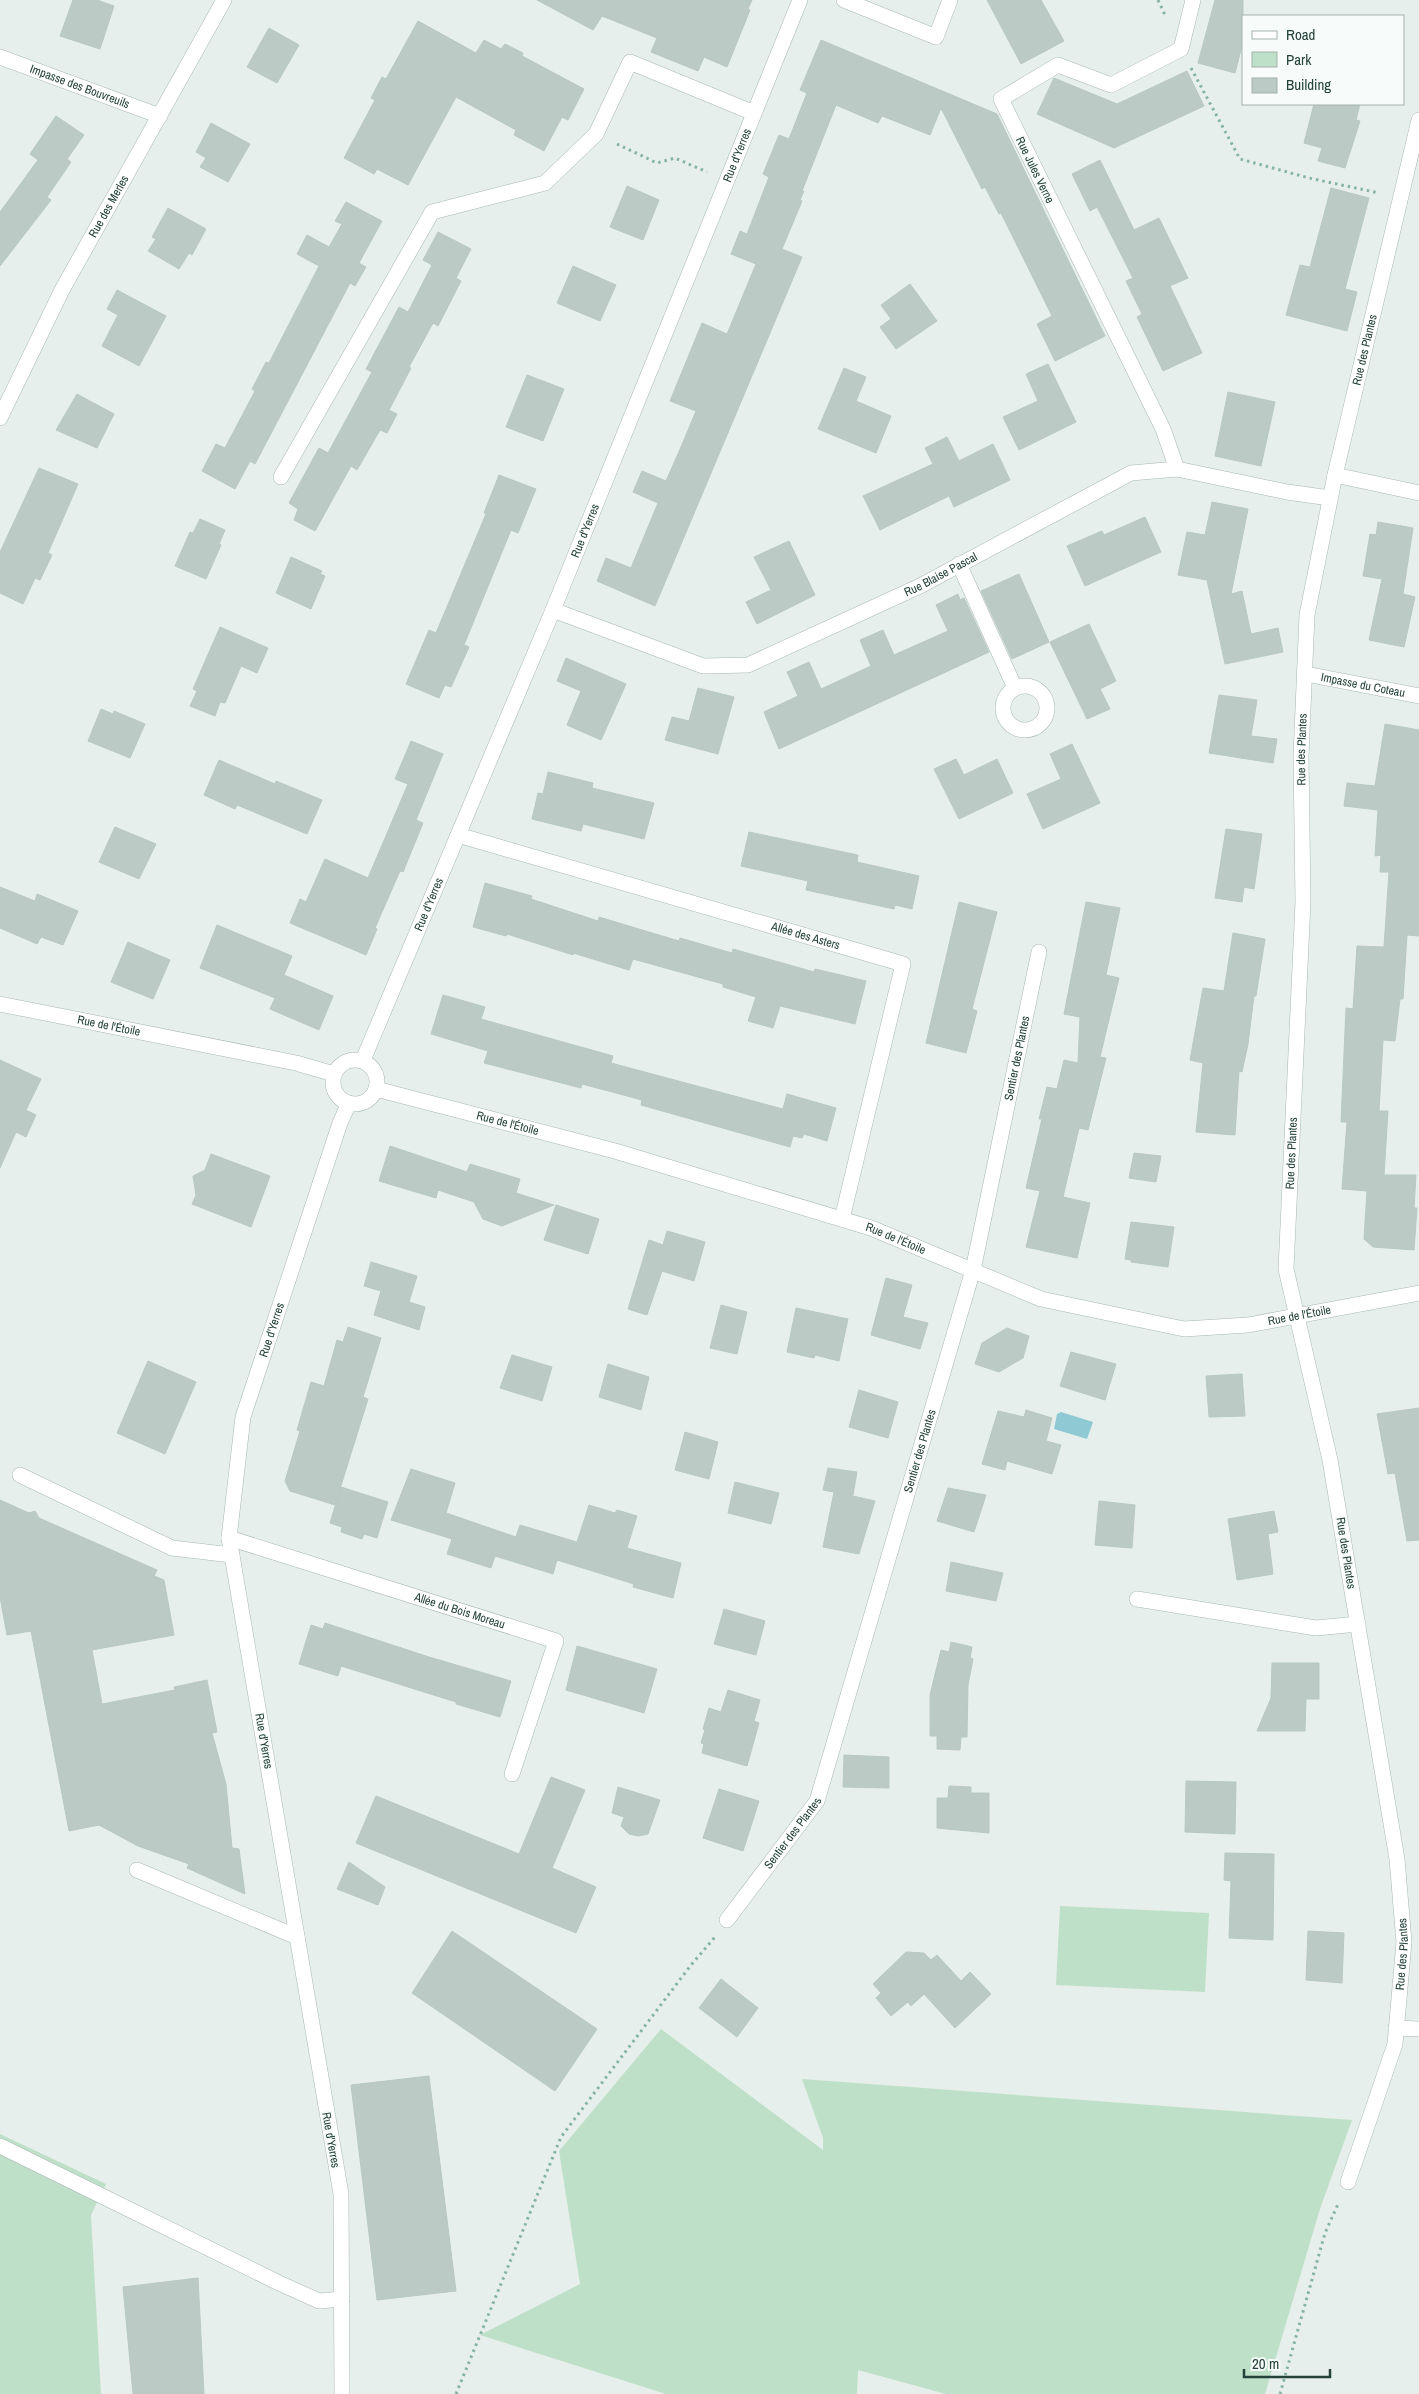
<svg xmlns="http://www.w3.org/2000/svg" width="1419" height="2394" font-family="'Archivo Narrow',sans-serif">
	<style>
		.green { fill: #bfe0c8 }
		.water { fill: #8ec9d4 }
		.building { fill: #bbcac4; stroke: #b8c9c2 }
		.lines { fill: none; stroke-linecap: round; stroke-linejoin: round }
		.lane-casing { stroke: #a8b8b2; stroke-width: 16 }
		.street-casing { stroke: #a8b8b2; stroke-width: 16 }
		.path { stroke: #86b3a5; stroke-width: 3; stroke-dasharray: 2.5 4; stroke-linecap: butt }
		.lane { stroke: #fff; stroke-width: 15 }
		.street { stroke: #fff; stroke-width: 15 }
		.labels { text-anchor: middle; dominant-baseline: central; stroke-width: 4; stroke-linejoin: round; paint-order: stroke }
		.street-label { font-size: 12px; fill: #24423a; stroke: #f7fbf9 }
	</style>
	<rect width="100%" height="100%" fill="#e6efeb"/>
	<!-- green -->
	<g class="green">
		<polygon points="1060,1906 1209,1913 1205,1992 1056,1985"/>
		<polygon points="661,2029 823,2150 823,2138 802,2079 1352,2120 1320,2209 1265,2394 946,2394 858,2370 857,2394 666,2394 480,2335 580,2284 559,2151"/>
		<polygon points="0,2134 106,2184 91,2215 101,2394 0,2394"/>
	</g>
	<!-- water -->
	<polygon class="water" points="1061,1412 1093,1422 1087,1439 1054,1429 1057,1414"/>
	<!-- building -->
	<g class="building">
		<polygon points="73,0 97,0 114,6 100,49 60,36"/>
		<polygon points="537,0 752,0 748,9 750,10 727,67 704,57 698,71 651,52 657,38 602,16 593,30"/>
		<polygon points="987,0 1041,0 1064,41 1021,64"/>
		<polygon points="1215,0 1243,0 1243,42 1235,73 1198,63"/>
		<polygon points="418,21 476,53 484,40 501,49 505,44 523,53 522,56 584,89 568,120 562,117 544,151 514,135 516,130 456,97 408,185 377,169 374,174 344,158 375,100 371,98 382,77 386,79"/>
		<polygon points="269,28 299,45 277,83 247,67"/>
		<polygon points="821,40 997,114 1105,336 1055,361 1037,324 1052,316 1001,213 999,214 985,187 982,189 941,108 930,135 882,116 878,123 836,105 802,191 804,191 800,200 802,201 782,249 802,257 655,606 597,581 606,558 631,568 658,503 633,492 642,471 666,481 681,447 696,411 670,401 702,323 727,334 756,264 731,254 740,231 747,234 769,177 763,174 779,135 789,139 807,93 800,90"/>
		<polygon points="1187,71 1204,106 1114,148 1037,114 1054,78 1117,104"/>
		<polygon points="1314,104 1360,104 1356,120 1360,121 1345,168 1318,161 1322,148 1304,143"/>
		<polygon points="56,116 84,135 67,159 71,162 47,197 51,200 0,266 0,212 38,160 30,154"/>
		<polygon points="211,123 250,144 228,182 200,167 206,158 196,152"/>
		<polygon points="1100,160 1134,230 1159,218 1188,278 1170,286 1202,353 1163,371 1137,317 1142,314 1126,281 1133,278 1097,207 1090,211 1072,174"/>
		<polygon points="627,186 659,200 643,240 610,227"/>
		<polygon points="1331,188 1369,198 1345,289 1357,292 1347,331 1286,315 1300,265 1310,267"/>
		<polygon points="346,202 382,221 359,263 366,267 355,286 350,283 255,464 250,461 235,489 202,471 216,444 225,448 255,391 252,389 266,362 269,363 319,266 297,254 307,235 329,247 342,224 335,221"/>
		<polygon points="168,208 206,229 192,255 189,253 179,269 148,251 156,239 152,237"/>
		<polygon points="438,232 471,249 456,278 461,281 438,326 433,323 409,367 411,368 389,410 397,414 387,433 380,430 357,470 351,466 315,531 294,520 298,509 289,503 319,448 328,453 372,372 366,369 399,307 408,312 432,265 423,260"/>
		<polygon points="573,266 616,285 600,321 557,303"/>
		<polygon points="910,284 937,321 896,349 880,327 891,319 881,305"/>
		<polygon points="117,290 166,316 139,366 102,346 118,315 107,309"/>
		<polygon points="1048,364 1076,422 1019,450 1003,417 1038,401 1026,374"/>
		<polygon points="844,368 866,377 856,401 891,416 876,453 818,429"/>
		<polygon points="527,375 564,389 543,441 506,427"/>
		<polygon points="1228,392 1275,402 1261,466 1215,456"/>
		<polygon points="77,394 114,414 97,448 56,430"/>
		<polygon points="947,437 959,461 993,444 1010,480 954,507 949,496 880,530 863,496 933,464 925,448"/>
		<polygon points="39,468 78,484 48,553 52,555 40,580 35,578 23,604 0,593 0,552"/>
		<polygon points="499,475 536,489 518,533 511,530 464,645 469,647 451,687 445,685 439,698 406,684 429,630 436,633 486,514 484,513"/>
		<polygon points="1212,502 1248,509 1231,594 1242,591 1251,634 1278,628 1283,652 1225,664 1207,580 1178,575 1187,532 1205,535"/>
		<polygon points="1145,517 1161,552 1085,586 1067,546 1102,531 1104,535"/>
		<polygon points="200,519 225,530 219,544 221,545 206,579 175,566 190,532 193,533"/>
		<polygon points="1378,522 1413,528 1403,594 1415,597 1404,647 1369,640 1382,579 1363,576 1370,534 1376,535"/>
		<polygon points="789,541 815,595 757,624 746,602 771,590 754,557"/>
		<polygon points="291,557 322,571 320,574 325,576 311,609 276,593"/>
		<polygon points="1019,574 1049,642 1012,659 981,591"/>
		<polygon points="958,594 960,600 964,598 989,652 779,749 764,712 798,696 787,672 809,662 821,689 871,666 860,640 883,630 894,655 948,631 936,605"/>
		<polygon points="1089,624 1116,681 1100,689 1110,709 1087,719 1050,642"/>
		<polygon points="220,627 268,648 257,673 241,666 225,703 220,702 215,716 190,706 197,691 193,689"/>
		<polygon points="566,658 626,684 601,740 567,725 581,691 557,681"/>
		<polygon points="698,688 734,697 718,754 665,740 672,717 689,721"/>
		<polygon points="1219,695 1257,700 1251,736 1277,739 1273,763 1209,753"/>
		<polygon points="101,709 113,714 114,711 145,724 130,758 88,741"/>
		<polygon points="1385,724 1419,730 1419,936 1407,935 1403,999 1400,999 1395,1041 1383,1040 1379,1111 1388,1111 1384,1175 1416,1175 1414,1208 1417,1208 1414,1250 1373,1247 1364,1239 1367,1191 1342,1189 1347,1122 1341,1122 1346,1008 1353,1009 1357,946 1384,947 1389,872 1380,872 1381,855 1375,856 1378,810 1344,806 1347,783 1375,786"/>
		<polygon points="411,741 443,754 416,820 423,823 403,872 400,871 375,928 377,929 366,955 290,923 300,899 306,902 325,859 368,878 408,784 395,779"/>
		<polygon points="1072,744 1100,803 1043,829 1027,794 1061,779 1050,754"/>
		<polygon points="956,759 964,775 997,759 1013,793 959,819 934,769"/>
		<polygon points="219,760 275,784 276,781 322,800 307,834 237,805 235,809 204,795"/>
		<polygon points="548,772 593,783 592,788 654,803 644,839 583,824 581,831 532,819 538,793 543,794"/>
		<polygon points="115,827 156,844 139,879 99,862"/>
		<polygon points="1226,829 1262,834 1254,889 1244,887 1242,902 1215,898"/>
		<polygon points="749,832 858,855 857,862 919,876 912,909 895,905 894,909 806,890 808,881 741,866"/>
		<polygon points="485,883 532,896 531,899 598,921 599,917 679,941 680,938 732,953 733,949 814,972 815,969 866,981 855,1024 780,1006 773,1028 748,1021 756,997 723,987 723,984 633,959 629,970 573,953 573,955 507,934 506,936 473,927"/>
		<polygon points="0,887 35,901 37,894 78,911 63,945 41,937 37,944 0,928"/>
		<polygon points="959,902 997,912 972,1009 977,1011 966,1053 926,1043"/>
		<polygon points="1086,902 1120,908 1106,975 1119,978 1100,1057 1106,1058 1088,1130 1079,1128 1063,1197 1090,1203 1077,1258 1026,1247 1040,1191 1026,1188 1042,1119 1039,1119 1047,1087 1057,1089 1064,1060 1078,1063 1080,1017 1064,1014"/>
		<polygon points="217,925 292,956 284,975 333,996 319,1030 270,1009 275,998 200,968"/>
		<polygon points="1233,933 1265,939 1256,996 1254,996 1248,1044 1242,1072 1239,1071 1235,1135 1196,1132 1203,1063 1190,1060 1203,988 1224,991"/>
		<polygon points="128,942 170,960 153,999 111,982"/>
		<polygon points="443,995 485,1007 481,1019 613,1056 611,1063 783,1109 787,1094 836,1108 827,1141 804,1134 802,1138 793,1136 790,1147 641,1105 642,1100 582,1084 581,1088 484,1063 488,1051 431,1034"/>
		<polygon points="0,1060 41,1079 26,1110 36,1115 26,1137 16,1132 0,1168"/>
		<polygon points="390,1146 467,1172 470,1164 520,1179 516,1193 554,1205 502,1226 483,1219 474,1202 438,1190 436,1198 379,1181"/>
		<polygon points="1134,1153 1161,1156 1156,1182 1129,1178"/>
		<polygon points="211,1154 270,1176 251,1227 192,1204 196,1195 193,1176 205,1170"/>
		<polygon points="556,1205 599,1219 588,1254 544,1240"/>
		<polygon points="1131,1222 1174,1227 1168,1267 1131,1262 1131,1260 1125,1259"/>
		<polygon points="667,1231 705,1242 694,1281 662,1271 647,1315 628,1309 649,1240 663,1245"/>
		<polygon points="371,1262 417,1276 409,1302 425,1307 419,1330 374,1315 381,1291 364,1286"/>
		<polygon points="886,1278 912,1285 903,1317 928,1323 920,1349 871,1335"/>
		<polygon points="721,1305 747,1312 737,1354 710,1348"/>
		<polygon points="796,1308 848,1319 839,1361 815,1355 814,1358 787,1352"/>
		<polygon points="348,1327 381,1338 363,1397 368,1399 335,1505 290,1491 285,1481 300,1431 297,1430 311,1382 324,1386 337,1340 343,1342"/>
		<polygon points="1007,1328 1029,1336 1023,1358 999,1372 975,1364 982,1343"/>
		<polygon points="1071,1352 1116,1364 1105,1400 1060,1386"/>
		<polygon points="512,1355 552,1367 542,1401 500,1388"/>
		<polygon points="148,1361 196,1382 165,1454 117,1433"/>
		<polygon points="608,1364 649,1377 641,1410 599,1397"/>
		<polygon points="1242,1374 1245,1416 1209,1417 1206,1376"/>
		<polygon points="859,1390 898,1402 888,1438 849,1427"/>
		<polygon points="1419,1408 1419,1540 1407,1541 1395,1473 1388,1474 1377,1414"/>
		<polygon points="1026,1410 1052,1418 1046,1441 1061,1445 1052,1474 1007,1461 1005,1470 982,1464 998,1411 1024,1417"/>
		<polygon points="685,1432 718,1442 709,1479 675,1470"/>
		<polygon points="828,1468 857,1472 853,1495 835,1492 875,1501 859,1554 823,1547 834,1492 823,1490"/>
		<polygon points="411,1469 455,1483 446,1513 516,1537 520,1525 577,1542 589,1505 615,1513 617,1510 637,1516 627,1548 681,1563 673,1598 633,1587 634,1584 557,1560 553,1574 495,1556 491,1568 447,1554 452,1539 391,1520"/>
		<polygon points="735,1482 779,1493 771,1524 728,1513"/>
		<polygon points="341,1487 388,1502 377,1538 364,1534 362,1539 341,1532 342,1527 330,1523"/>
		<polygon points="948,1488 986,1495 974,1532 937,1521"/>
		<polygon points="0,1500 29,1513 35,1511 39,1518 157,1570 154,1576 164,1580 174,1635 92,1650 102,1704 175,1690 174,1687 207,1680 217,1732 212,1733 226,1784 232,1848 239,1849 245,1894 187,1868 189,1864 138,1846 99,1825 69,1831 31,1631 7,1635 0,1597"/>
		<polygon points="1099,1501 1135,1505 1132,1548 1095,1545"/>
		<polygon points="1274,1511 1278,1532 1268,1534 1273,1574 1237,1580 1228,1519"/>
		<polygon points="951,1562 1003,1573 996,1601 946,1591"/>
		<polygon points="724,1609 765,1621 756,1655 714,1644"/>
		<polygon points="325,1623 429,1657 511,1681 500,1717 456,1704 456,1702 341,1666 338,1676 299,1664 311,1625 323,1629"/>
		<polygon points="951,1642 972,1647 970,1658 973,1659 968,1685 967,1737 961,1737 960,1750 937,1749 937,1736 930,1736 930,1695 941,1650 949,1652"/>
		<polygon points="577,1646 657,1669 644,1713 566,1690"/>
		<polygon points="1272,1663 1319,1663 1319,1699 1306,1699 1305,1731 1257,1731 1271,1698"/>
		<polygon points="728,1690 760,1700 754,1721 759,1723 747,1766 702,1753 704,1744 701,1743 705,1730 703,1729 709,1708 721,1712"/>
		<polygon points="844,1755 889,1757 889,1788 843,1787"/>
		<polygon points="551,1777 585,1790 552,1868 596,1887 576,1933 356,1843 376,1796 519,1854"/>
		<polygon points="1186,1781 1236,1782 1235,1834 1185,1832"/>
		<polygon points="949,1786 971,1787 971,1793 989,1793 989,1833 937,1828 937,1798 948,1798"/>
		<polygon points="618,1787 660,1800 648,1834 638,1836 629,1834 621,1826 624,1817 612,1813"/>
		<polygon points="719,1789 759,1801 743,1851 703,1838"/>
		<polygon points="1225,1853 1274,1854 1273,1940 1229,1938 1231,1881 1224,1880"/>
		<polygon points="349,1862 385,1887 378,1905 337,1889"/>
		<polygon points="452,1931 597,2029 555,2091 412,1993"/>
		<polygon points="1308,1931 1344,1933 1342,1983 1306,1980"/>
		<polygon points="906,1952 924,1953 931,1960 937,1955 961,1981 970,1972 991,1994 955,2028 924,1994 911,2006 908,2002 891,2016 876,1998 881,1993 873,1984"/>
		<polygon points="721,1979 758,2008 737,2037 699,2008"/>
		<polygon points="429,2076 456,2291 377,2300 351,2085"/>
		<polygon points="198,2278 204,2394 133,2394 123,2287"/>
	</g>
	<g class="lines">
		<defs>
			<g id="lane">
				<polyline points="844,0 936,37 950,0"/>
				<polyline points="281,477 432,212 545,183 596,134 630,62 754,113"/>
				<polyline points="959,564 1015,688"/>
				<circle cx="1025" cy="708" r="22"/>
				<polyline points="20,1475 172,1548 232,1555"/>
				<polyline points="1137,1599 1316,1628 1358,1624"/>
				<polyline points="137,1870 297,1937"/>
				<polyline points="0,2146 279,2283 319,2301 342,2299"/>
			</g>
			<g id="street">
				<path id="s1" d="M 0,57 L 160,116"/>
				<path id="s2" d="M 0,418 L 62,290 L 224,0"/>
				<polyline points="1177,469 1163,429 1001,99 1058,65 1111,85 1181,49 1193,0"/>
				<polyline points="1335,475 1419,493"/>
				<path id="s3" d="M 553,610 L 703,666 L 748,665 L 920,586 L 1131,473 L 1177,469 L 1287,492 L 1330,498"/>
				<path id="s4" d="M 1306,674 L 1419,696"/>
				<path id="s5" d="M 458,835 L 903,964 L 842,1219"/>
				<path id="s6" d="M 0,1004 L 296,1063 L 334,1074"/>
				<circle cx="355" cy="1082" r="22"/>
				<path id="s7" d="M 363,1060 L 553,610 L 800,0"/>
				<path id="s8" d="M 376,1089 L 615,1151 L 871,1228 L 1041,1299 L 1184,1329 L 1248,1325 L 1419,1293"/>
				<path id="s9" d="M 229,1538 L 556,1641 L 512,1774"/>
				<path id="s10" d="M 727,1920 L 817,1801 L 973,1270 L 1039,952"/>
				<polyline points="1396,2028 1419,2029"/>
				<path id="s11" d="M 1348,2182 L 1395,2044 L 1404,1942 L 1397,1859 L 1330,1460 L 1286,1269 L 1303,902 L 1301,756 L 1307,615 L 1335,475 L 1419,120"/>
				<path id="s12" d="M 342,2394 L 341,2194 L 229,1538 L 243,1417 L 340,1123 L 349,1103"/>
			</g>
		</defs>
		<!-- lane casing -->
		<use href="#lane" class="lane-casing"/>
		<!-- street casing -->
		<use href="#street" class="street-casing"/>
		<!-- path -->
		<g class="path">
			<polyline points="1158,0 1165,15"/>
			<polyline points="1191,68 1240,159 1309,178 1379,193"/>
			<polyline points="617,144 657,163 675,158 707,172"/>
			<polyline points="456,2394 561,2137 691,1965 715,1937"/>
			<polyline points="1280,2394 1325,2233 1339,2202"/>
		</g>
		<!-- lane -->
		<use href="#lane" class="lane"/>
		<!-- street -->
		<use href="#street" class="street"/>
	</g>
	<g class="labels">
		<!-- street labels -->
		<g class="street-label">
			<text stroke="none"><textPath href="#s1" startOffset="85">Impasse des Bouvreuils</textPath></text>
			<text stroke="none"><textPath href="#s7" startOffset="979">Rue d'Yerres</textPath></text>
			<text transform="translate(1035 170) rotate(64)">Rue Jules Verne</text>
			<text stroke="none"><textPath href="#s2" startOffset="238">Rue des Merles</textPath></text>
			<text stroke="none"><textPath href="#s11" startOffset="1858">Rue des Plantes</textPath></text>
			<text stroke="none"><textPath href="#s7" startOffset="574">Rue d'Yerres</textPath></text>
			<text stroke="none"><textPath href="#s3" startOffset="418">Rue Blaise Pascal</textPath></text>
			<text stroke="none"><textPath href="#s4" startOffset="58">Impasse du Coteau</textPath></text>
			<text stroke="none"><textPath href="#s11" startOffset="1452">Rue des Plantes</textPath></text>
			<text stroke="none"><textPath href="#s7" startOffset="169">Rue d'Yerres</textPath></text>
			<text stroke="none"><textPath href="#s5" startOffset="362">Allée des Asters</textPath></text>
			<text stroke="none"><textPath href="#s6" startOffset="111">Rue de l'Étoile</textPath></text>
			<text stroke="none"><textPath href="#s10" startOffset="919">Sentier des Plantes</textPath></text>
			<text stroke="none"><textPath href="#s8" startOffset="136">Rue de l'Étoile</textPath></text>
			<text stroke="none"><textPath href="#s11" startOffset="1048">Rue des Plantes</textPath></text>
			<text stroke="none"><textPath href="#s8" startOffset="541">Rue de l'Étoile</textPath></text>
			<text stroke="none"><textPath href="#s8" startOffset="961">Rue de l'Étoile</textPath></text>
			<text stroke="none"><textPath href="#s12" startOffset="1079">Rue d'Yerres</textPath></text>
			<text stroke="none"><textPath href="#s10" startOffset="514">Sentier des Plantes</textPath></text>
			<text transform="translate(1346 1553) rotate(81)">Rue des Plantes</text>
			<text stroke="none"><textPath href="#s9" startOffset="242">Allée du Bois Moreau</textPath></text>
			<text transform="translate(264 1741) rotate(80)">Rue d'Yerres</text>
			<text stroke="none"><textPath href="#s10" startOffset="109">Sentier des Plantes</textPath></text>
			<text stroke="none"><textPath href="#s11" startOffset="236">Rue des Plantes</textPath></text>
			<text transform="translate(331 2140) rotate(80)">Rue d'Yerres</text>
		</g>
	</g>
	<!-- legend -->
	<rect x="1242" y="15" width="162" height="90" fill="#f7fbf9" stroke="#a3b1ad"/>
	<rect x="1252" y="31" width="25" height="8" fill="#ffffff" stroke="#a3b1ad"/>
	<text x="1286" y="40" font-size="15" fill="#24423a">Road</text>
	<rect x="1252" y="52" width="25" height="15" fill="#bfe0c8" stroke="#a3b1ad"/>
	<text x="1286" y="65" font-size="15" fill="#24423a">Park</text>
	<rect x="1252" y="78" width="25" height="15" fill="#bbcac4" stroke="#a3b1ad"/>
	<text x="1286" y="90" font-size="15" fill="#24423a">Building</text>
	<!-- scale -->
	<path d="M1244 2369v8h86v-8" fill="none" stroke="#24423a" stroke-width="2.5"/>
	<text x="1252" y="2369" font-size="15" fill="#24423a" stroke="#f7fbf9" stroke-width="4" paint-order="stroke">20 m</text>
</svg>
